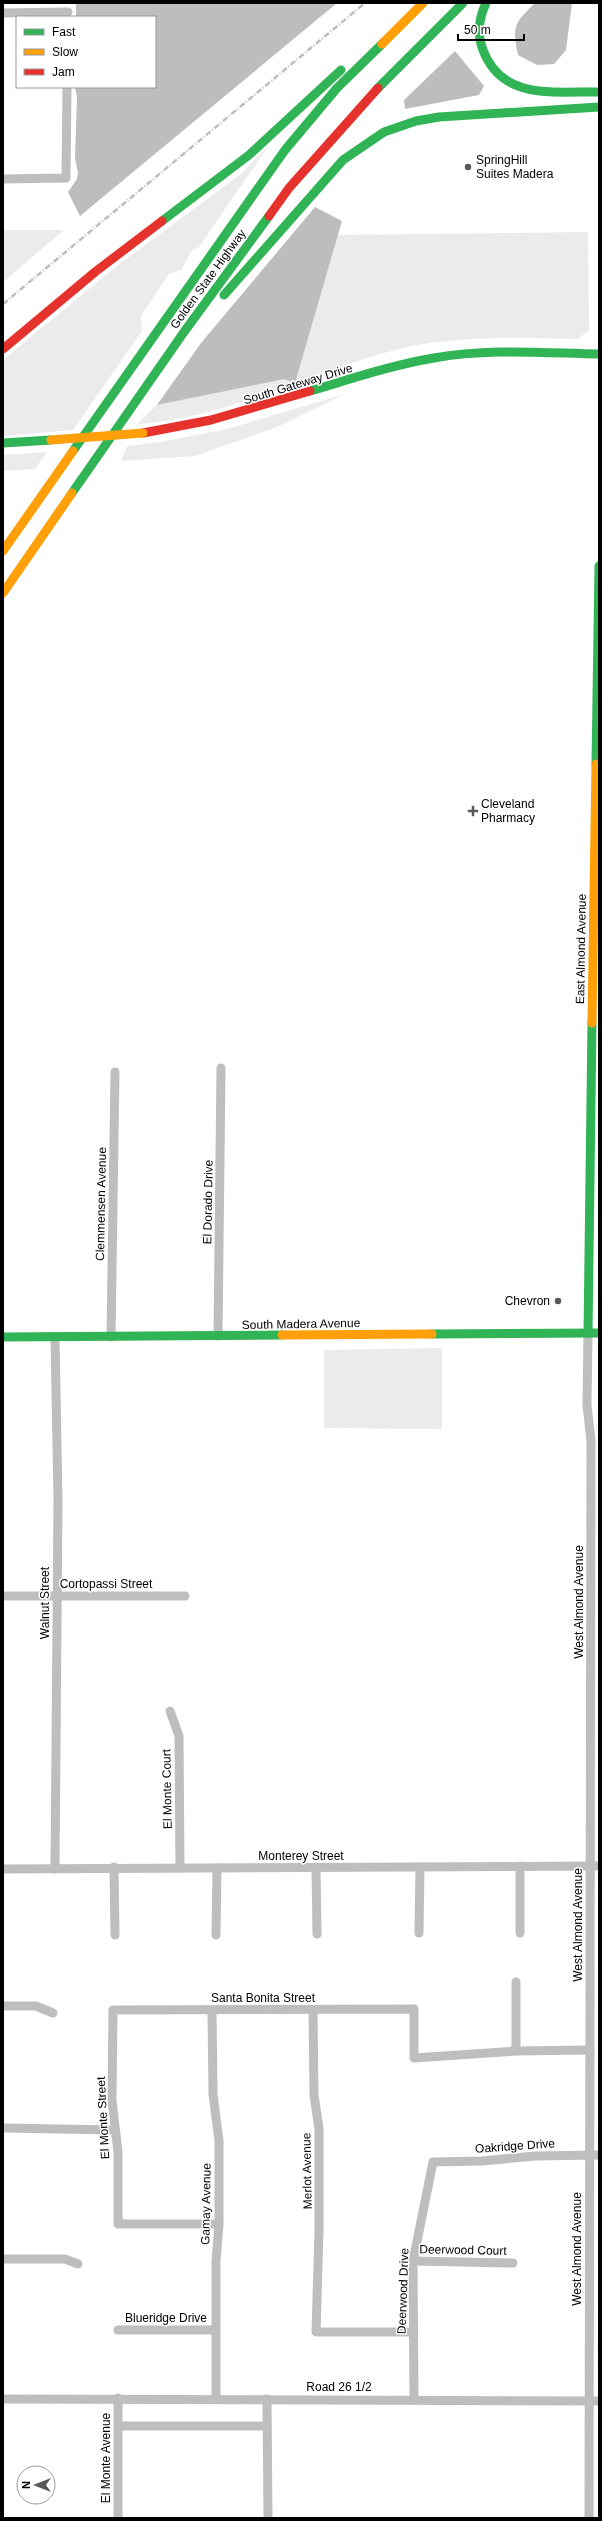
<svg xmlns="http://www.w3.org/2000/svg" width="602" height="2521" font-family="Arial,sans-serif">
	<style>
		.green { fill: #ebebeb }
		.water { fill: #bdbdbd }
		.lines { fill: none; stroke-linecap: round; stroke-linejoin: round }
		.street { stroke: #bebebe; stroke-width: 9 }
		.fast { stroke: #30b455; stroke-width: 9 }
		.slow { stroke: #ff9f0a; stroke-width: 9 }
		.jam { stroke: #e5322d; stroke-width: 9 }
		.rail { stroke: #bebebe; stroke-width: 2.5; stroke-dasharray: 6 2 1 2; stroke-linecap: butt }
		.slow-bridge { stroke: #ff9f0a; stroke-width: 9 }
		.poi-dot { fill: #595959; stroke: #fff; stroke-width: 1.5 }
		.labels { text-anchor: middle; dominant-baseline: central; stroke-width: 3; stroke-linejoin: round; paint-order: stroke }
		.poi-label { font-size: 12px; fill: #000; stroke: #fff; text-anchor: start }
		.street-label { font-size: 12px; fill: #000; stroke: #fff }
	</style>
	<rect width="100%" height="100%" fill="#fff"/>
	<!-- green -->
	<g class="green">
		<polygon points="269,145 199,247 192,250 181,270 169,274 141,316 142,331 73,430 3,436 3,360 118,265 241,174"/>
		<polygon points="3,230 64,230 3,282"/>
		<path d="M 588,232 L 589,331 L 577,339 C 517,338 457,335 399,349 C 310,371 230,418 137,424 L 157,405 L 284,378 L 295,382 L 338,235 Z"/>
		<polygon points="345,394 277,427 195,456 121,461 127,446 161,442 227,429"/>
		<polygon points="47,452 35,469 3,471 3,455"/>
		<polygon points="442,1348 442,1429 324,1428 324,1350"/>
	</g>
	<!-- water -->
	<g class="water">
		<polygon points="76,3 337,3 80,216 68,192 77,179 78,173 75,158 77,97 75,87 155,87 155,17 76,17"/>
		<path d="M 535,3 L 572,3 L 566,50 L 554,64 L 537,65 L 518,55 C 512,25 514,24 535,3 Z"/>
		<polygon points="455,51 484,86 479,95 405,109 404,100"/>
		<polygon points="315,207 342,221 295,383 284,379 157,405 201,343"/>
	</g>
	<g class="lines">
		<!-- street -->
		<g class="street">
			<polyline points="3,13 68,12"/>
			<polyline points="3,179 66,178 67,87"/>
			<polyline points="588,1333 587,1405 591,1441 589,2518"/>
			<polyline points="218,1336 221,1068"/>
			<polyline points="55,1337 58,1501 55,1869"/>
			<polyline points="111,1337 115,1072"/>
			<polyline points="3,1596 185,1596"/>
			<polyline points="170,1711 179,1736 180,1868"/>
			<polyline points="520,1866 520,1933"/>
			<polyline points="114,1867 115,1935"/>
			<polyline points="316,1868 317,1934"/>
			<polyline points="3,1869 599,1866"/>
			<polyline points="419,1933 420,1867"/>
			<polyline points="216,1935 217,1868"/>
			<polyline points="516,1982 516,2051"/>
			<polyline points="3,2006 36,2006 53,2013"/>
			<polyline points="212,2010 213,2094 219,2141 219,2224 216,2261 216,2399"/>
			<polyline points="313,2010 314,2095 319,2129 319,2231 316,2332 413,2332"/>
			<polyline points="3,2128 115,2130"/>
			<polyline points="219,2224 118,2224 118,2152 112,2100 113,2010 414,2009 414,2058 516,2051 590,2050"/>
			<polyline points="3,2259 65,2259 78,2264"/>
			<polyline points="413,2261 513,2263"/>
			<polyline points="118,2330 215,2330"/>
			<polyline points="118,2398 118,2518"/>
			<polyline points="3,2399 599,2401"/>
			<polyline points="267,2399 268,2518"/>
			<polyline points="414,2399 413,2261 433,2162 482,2161 535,2156 599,2155"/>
			<polyline points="118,2426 267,2426"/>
		</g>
		<!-- fast -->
		<g class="fast">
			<path d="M 486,3 C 479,18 477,35 483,50 C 502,101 555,91 599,92"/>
			<polyline points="378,88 463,3"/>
			<polyline points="162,221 249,155 341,70"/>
			<polyline points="224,295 343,160 384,132 416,121 439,117 599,107"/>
			<path d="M 310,391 C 351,379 392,365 434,358 C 488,348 544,353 599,354"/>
			<polyline points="3,443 51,440"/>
			<polyline points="73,451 285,150 337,88 382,44"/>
			<polyline points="72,493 184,332 269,216"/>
			<polyline points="596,764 599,566"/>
			<polyline points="588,1333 592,1023"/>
			<polyline points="432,1334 599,1333"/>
			<polyline points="3,1337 282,1335"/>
		</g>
		<!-- slow -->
		<g class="slow">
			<polyline points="382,44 423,3"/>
			<polyline points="3,551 73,451"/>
			<polyline points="3,593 72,493"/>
			<polyline points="592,1023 596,764"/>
			<polyline points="282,1335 432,1334"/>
		</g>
		<!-- jam -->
		<g class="jam">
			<polyline points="269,216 289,188 378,88"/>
			<polyline points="3,349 95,272 162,221"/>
			<polyline points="143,433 211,420 310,391"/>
		</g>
		<!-- rail -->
		<polyline class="rail" points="3,304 365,3"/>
		<!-- slow-bridge -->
		<polyline class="slow-bridge" points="51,440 143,433"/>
	</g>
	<!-- markers -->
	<g class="poi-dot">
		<circle cx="468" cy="167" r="4"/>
		<path d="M471 805h4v4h4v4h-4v4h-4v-4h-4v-4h4z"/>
		<circle cx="558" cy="1301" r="4"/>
	</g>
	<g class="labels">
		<!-- poi labels -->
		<g class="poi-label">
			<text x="476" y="160">SpringHill<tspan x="476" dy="14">Suites Madera</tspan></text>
			<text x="481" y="804">Cleveland<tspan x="481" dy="14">Pharmacy</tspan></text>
			<text x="550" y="1301" text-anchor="end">Chevron</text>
		</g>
		<!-- street labels -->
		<g class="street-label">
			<text transform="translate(208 279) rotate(-54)">Golden State Highway</text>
			<text transform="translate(298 384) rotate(-17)">South Gateway Drive</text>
			<text transform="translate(581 949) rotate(-89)">East Almond Avenue</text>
			<text transform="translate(208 1202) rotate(-89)">El Dorado Drive</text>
			<text transform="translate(101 1204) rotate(-89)">Clemmensen Avenue</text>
			<text transform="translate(301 1324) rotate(-1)">South Madera Avenue</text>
			<text x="106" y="1584">Cortopassi Street</text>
			<text transform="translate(579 1602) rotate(-90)">West Almond Avenue</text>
			<text transform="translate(45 1603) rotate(-90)">Walnut Street</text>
			<text transform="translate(167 1789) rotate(-91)">El Monte Court</text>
			<text x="301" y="1856">Monterey Street</text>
			<text transform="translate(578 1925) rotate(-90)">West Almond Avenue</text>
			<text x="263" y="1998">Santa Bonita Street</text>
			<text transform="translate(103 2118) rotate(-93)">El Monte Street</text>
			<text transform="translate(515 2146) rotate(-4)">Oakridge Drive</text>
			<text transform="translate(307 2171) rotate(-91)">Merlot Avenue</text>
			<text transform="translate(206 2204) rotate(-89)">Gamay Avenue</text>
			<text transform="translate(577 2249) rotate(-90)">West Almond Avenue</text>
			<text transform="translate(463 2250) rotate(1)">Deerwood Court</text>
			<text transform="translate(403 2291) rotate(-88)">Deerwood Drive</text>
			<text x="166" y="2318">Blueridge Drive</text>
			<text x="339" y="2387">Road 26 1/2</text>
			<text transform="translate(106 2458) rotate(-90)">El Monte Avenue</text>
		</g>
	</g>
	<!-- border -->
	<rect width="602" height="2521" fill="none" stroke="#000000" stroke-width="8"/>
	<!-- legend -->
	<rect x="16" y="16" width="140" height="72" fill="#ffffff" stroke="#999999"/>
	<rect x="24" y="29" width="20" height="6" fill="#30b455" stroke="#999999"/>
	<text x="52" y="36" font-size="12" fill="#000000">Fast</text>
	<rect x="24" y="49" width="20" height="6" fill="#ff9f0a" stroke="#999999"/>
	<text x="52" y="56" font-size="12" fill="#000000">Slow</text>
	<rect x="24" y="69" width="20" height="6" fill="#e5322d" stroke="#999999"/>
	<text x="52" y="76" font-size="12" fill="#000000">Jam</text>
	<!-- north arrow -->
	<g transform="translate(36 2485) rotate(270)"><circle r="19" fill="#ffffff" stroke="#999999"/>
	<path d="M0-3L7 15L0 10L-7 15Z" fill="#595959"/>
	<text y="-6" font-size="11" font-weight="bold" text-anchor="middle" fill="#000000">N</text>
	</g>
	<!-- scale -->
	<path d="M458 34v6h66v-6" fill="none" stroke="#000000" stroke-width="2"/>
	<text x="464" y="34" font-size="12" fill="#000000" stroke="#ffffff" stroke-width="3" paint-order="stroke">50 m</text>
</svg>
